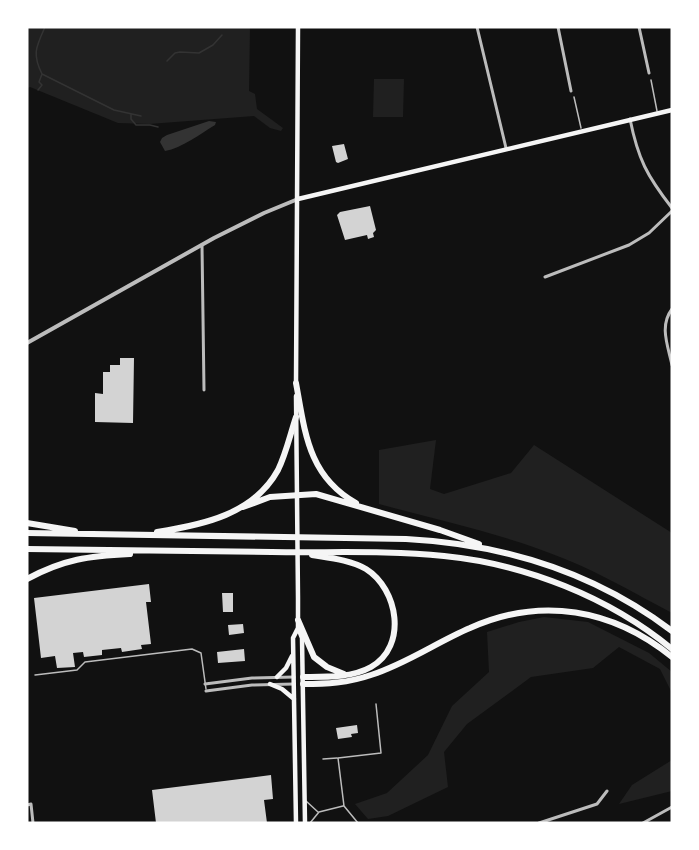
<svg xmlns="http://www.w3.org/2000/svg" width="699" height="850" viewBox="0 0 699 850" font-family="Mulish,sans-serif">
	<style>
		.green { fill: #202020 }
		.water { fill: #333 }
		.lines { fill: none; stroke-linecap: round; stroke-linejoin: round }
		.stream { stroke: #333; stroke-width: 1.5 }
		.building { fill: #d3d3d3 }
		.service { stroke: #bcbcbc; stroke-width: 1.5 }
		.minor { stroke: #bcbcbc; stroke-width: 3 }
		.tertiary { stroke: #bcbcbc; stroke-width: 4 }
		.secondary { stroke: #f5f5f5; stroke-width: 4.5 }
		.motorway { stroke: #f5f5f5; stroke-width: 6 }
	</style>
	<rect width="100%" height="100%" fill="#111"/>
	<path class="green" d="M27,27H250L249,91L255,94L257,109L283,128L281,131L270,128L254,116L149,124L118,123L30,87L27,88Z
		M374,79H404L403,117H373Z
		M436,440L430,489L444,494L511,473L534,445L672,533V613C636,594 602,574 565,559C505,534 441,521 379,504V450Z
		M544,617L588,622L649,653L672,672V693L660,669L619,647L593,668L531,677L467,724L444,752L448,787L388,816L368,819L355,804L387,793L428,755L452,706L489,672L487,632L519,622Z
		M672,760V791L619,804L632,785Z"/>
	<path class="water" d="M209,121L216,122L215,125C200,134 182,148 165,151L160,142L162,138L167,135Z"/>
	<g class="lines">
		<path class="stream" d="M45,27C36,47 32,54 42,74L114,110L141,116
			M167,61L175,53L180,52L199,53L213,45L222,35
			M38,90L42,85L39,82L42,74
			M131,115V119L136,125H150L158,127"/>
	</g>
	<path class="building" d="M344,144L348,159L338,163L336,162L332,146Z
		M370,206L376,230L373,233L374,237L368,239L367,235L345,240L337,215L340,212Z
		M120,358H134L133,423L95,422V393L103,394V372H110V365H120Z
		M149,584L151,602H146L151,644L141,645L142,649L122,652L121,648L102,650V655L84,657L83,652L73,653L75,667L57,668L55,656L41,658L34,598Z
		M222,593H233V612H223Z
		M243,624L244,633L229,635L228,625Z
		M244,649L245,661L218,663L217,652Z
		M357,725L358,733L351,734L352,737L338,739L336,728Z
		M271,775L273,799L264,800L267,823H156L152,790Z"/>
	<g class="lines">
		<path class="service" d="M651,80L657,111
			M574,97L581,128
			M35,675L77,670L85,662L192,649L201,653L206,689
			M323,759L337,758
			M306,801L318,812
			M310,823L319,812L343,806
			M358,823L344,806L338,758L381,753L376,704"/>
		<path class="minor" d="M477,27L506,148
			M558,27L571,91
			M639,27L649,73
			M630,119C638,159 647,176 672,208
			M202,245L204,390
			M545,277L629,245L649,233L672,211
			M672,309C659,326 668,346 672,365
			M205,684L252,678L294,677
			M206,691L252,685L294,684
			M27,805L31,804L33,823
			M539,823L597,804L607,791
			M643,823L672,807"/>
		<path class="tertiary" d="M27,343L214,238L264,213L298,199"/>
		<path class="secondary" d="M298,199L672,110
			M296,384L298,27
			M296,396L298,598V628L302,638L305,823
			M277,677L286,668L292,656
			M270,684L282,689L294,699
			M296,823L293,638L298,628"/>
		<path class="motorway" d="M296,383C305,432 308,476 356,503
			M243,507L270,497L316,494L440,530L479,544
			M27,523L75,531
			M157,532C203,525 254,514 278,470C286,454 290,435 296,417
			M27,533L406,539C502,544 594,572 672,631
			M27,549C109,550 190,551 272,552C329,553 387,550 444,556C525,564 609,597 672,649
			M27,579C64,559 89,556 130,554
			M298,620L314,657L327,667L344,674
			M303,677C324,677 352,678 371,667C408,646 398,589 366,569C350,560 330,558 312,555
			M303,684C326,684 348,683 371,675C406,664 437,642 470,628C541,596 613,609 672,657"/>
	</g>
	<rect width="699" height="850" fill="none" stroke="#ffffff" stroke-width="57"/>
</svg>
